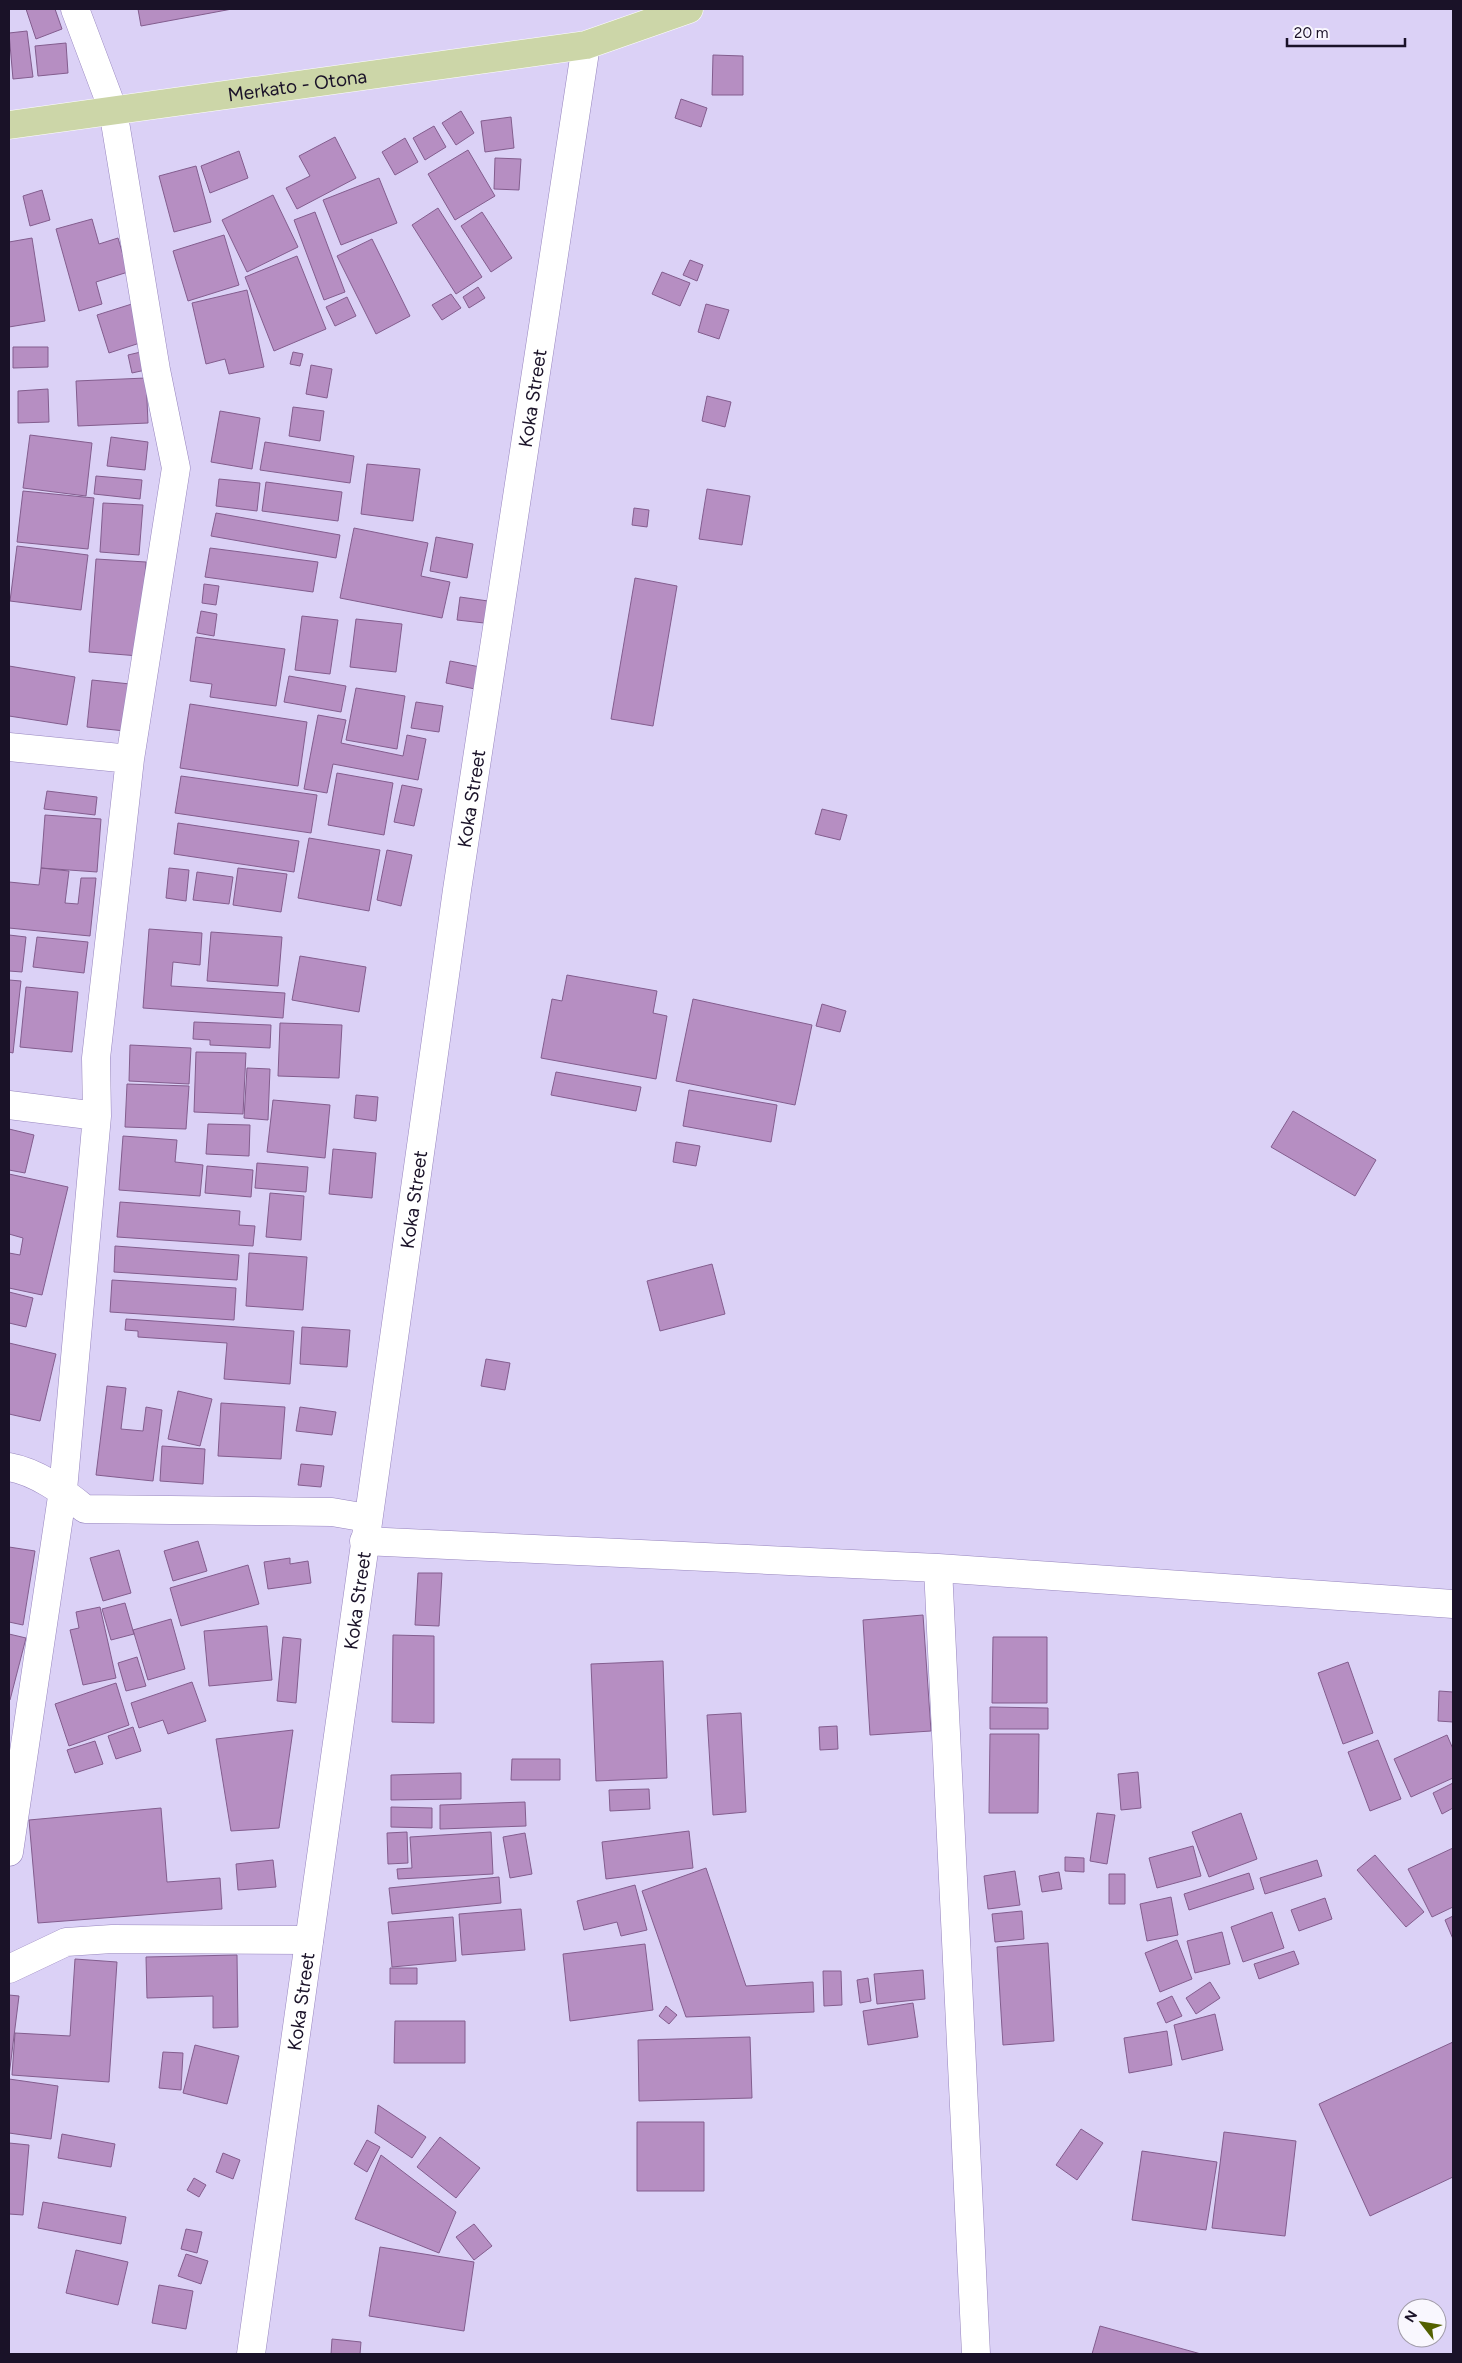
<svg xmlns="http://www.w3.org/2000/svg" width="1462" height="2363" viewBox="0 0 1462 2363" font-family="Figtree,sans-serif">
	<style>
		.building { fill: #b68ec2; stroke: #835d8e }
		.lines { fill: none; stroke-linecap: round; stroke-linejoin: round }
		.street-casing { stroke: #9785be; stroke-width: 29 }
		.secondary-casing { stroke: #9785be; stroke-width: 29 }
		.primary-casing { stroke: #fff; stroke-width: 29 }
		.street { stroke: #fff; stroke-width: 28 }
		.secondary { stroke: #fff; stroke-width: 28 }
		.primary { stroke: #ccd6a8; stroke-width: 28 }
		.labels { text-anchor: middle; stroke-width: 4; stroke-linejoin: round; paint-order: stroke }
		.street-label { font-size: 19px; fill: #1a1228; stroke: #f9f7fe }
	</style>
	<rect width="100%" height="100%" fill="#dbd1f6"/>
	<path class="building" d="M26,9H55L62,29L36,39Z
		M138,9H232L141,26Z
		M27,31L33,77L13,79L9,33Z
		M66,43L68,73L38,76L35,46Z
		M713,55L743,56V95H712Z
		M681,99L707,108L701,127L675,118Z
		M461,111L474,133L456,145L442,123Z
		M511,117L514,148L485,152L481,121Z
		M434,126L446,147L425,160L413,138Z
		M335,137L356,178L297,209L286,188L310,176L299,156Z
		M405,138L418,162L395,175L382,152Z
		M468,150L495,196L455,220L428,174Z
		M239,151L248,178L210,193L201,166Z
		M495,158L521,159L519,190L494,189Z
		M196,166L211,222L174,232L159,176Z
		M379,178L397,223L341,245L323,200Z
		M42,190L50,220L30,226L23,196Z
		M273,195L298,247L247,272L222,220Z
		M438,208L482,277L456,294L412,225Z
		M315,212L345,292L324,300L294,220Z
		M482,212L512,258L491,272L461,226Z
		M92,219L99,244L118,238L128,272L96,282L102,304L79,311L56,229Z
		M224,235L239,285L188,301L173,251Z
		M32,238L45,321L9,327V242Z
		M372,239L410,316L376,334L337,256Z
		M297,256L326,329L274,351L245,277Z
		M690,260L703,265L697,281L683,275Z
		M662,272L690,283L680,306L652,294Z
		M478,287L485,298L469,308L463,297Z
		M247,290L264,367L229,374L225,359L206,364L192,303Z
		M451,294L461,308L442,320L432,305Z
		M347,297L356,316L335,326L326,307Z
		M135,303L146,341L109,353L97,315Z
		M706,304L729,310L719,339L698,332Z
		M13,347H48V367L13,368Z
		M145,351L150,369L132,373L128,355Z
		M293,352L303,354L300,366L290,364Z
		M311,365L332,369L327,398L306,394Z
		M146,378L148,423L78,426L76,381Z
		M48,389L49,422L18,423V391Z
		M707,396L731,402L725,427L702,421Z
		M293,407L324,411L320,441L289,436Z
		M220,411L260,418L252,469L211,462Z
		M30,435L92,443L86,496L23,488Z
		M111,437L148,442L145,470L107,466Z
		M265,442L354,456L350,483L260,470Z
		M367,464L420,469L413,521L361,514Z
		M96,476L142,480L140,499L94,494Z
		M219,479L260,483L257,511L216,506Z
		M266,482L342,492L338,521L262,511Z
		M707,489L750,496L742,545L699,539Z
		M23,491L94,498L88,549L17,542Z
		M103,503L143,505L139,555L100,552Z
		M634,508L649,510L647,527L632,525Z
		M216,513L340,535L336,558L211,536Z
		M354,528L428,543L421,576L450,582L442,618L340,598Z
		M436,537L473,544L467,578L430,571Z
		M17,546L88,555L81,610L10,601Z
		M210,548L318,562L313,592L205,577Z
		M96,559L146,562L139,656L89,652Z
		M635,578L677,586L653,726L611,719Z
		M204,584L219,586L216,605L202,603Z
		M460,597L488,601L484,623L457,620Z
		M201,611L217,614L214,636L197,633Z
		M302,616L338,620L330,674L295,670Z
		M356,619L402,624L396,672L350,667Z
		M196,637L285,649L276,706L210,697L212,684L190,681Z
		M450,661L480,667L475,689L446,683Z
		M9,666L75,677L67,725L9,716Z
		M289,676L346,686L341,712L284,702Z
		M92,680L130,684L125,731L87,727Z
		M356,688L405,696L397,749L346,740Z
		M416,702L443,706L439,732L411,728Z
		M190,704L307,722L298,786L180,768Z
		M318,715L346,720L341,743L403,756L407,735L426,739L418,780L333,764L327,793L304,789Z
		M337,773L393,783L384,835L328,825Z
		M181,776L317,795L311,833L175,813Z
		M402,785L422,789L414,826L394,822Z
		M47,791L97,797L95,815L44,809Z
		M822,809L847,815L840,840L815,834Z
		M45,815L101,819L97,872L41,868Z
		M178,823L299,841L294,872L174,854Z
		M309,838L380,850L369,911L298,898Z
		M387,850L412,855L401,906L377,900Z
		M41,868L69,871L65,903L78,904L81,878H96L90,936L9,928V882L39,885Z
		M169,868L189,870L186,901L166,898Z
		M238,868L287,874L281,912L233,905Z
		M197,872L233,877L229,904L193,900Z
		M149,929L202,933L200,965L173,962L171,986L285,993L283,1018L143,1008Z
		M211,932L282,937L278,986L207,981Z
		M9,935L26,937L22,972L9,971Z
		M37,937L88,942L84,973L33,967Z
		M300,956L366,967L359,1012L292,1000Z
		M567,975L657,991L653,1013L667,1016L656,1079L541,1058L552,999L562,1001Z
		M9,980L21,981L13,1053L9,1052Z
		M26,987L78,992L72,1052L20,1047Z
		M693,999L812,1025L795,1105L676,1081Z
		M822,1004L846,1011L840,1032L816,1026Z
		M194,1022L271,1025L270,1048L210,1045V1040L193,1039Z
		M280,1023L342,1025L339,1078L278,1076Z
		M130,1045L191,1048L189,1084L129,1081Z
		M196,1052L246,1053L243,1114L194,1112Z
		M247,1068L270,1069L268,1120L244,1118Z
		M556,1072L641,1087L636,1111L551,1095Z
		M127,1084L189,1086L186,1129L125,1127Z
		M689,1090L777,1105L771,1142L683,1126Z
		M356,1095L378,1097L376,1121L354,1118Z
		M273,1100L330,1105L325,1158L267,1152Z
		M1293,1111L1376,1160L1355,1196L1271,1147Z
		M208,1124L250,1125L249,1156L206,1154Z
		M9,1129L34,1135L25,1173L9,1170Z
		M123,1136L177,1140L175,1162L203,1165L200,1196L119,1190Z
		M676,1142L700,1146L696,1166L673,1162Z
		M333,1149L376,1153L372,1198L329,1194Z
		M257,1163L308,1167L306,1192L255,1188Z
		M207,1166L253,1170L251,1197L205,1193Z
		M9,1174L68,1187L42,1295L9,1288V1253L20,1255L23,1238L9,1234Z
		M270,1193L304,1196L301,1240L266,1237Z
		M120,1202L240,1211L239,1225L255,1226L253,1246L117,1237Z
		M115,1246L239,1255L237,1280L114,1272Z
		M249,1253L307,1257L303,1310L246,1306Z
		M712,1264L725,1314L660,1331L647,1281Z
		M112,1280L236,1288L234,1320L110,1312Z
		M9,1292L33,1298L26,1327L9,1323Z
		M126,1319L294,1331L290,1384L224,1379L227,1343L138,1337V1331L125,1330Z
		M302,1327L350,1330L347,1367L300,1364Z
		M9,1343L56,1354L40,1421L9,1414Z
		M486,1359L510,1363L505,1390L481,1386Z
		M107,1386L126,1388L121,1429L143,1431L146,1407L162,1410L153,1481L96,1475Z
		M178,1391L212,1399L200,1446L168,1439Z
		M221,1403L285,1407L281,1459L218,1456Z
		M300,1407L336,1412L332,1435L296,1431Z
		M162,1446L205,1449L203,1484L160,1481Z
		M301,1464L324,1466L321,1487L298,1485Z
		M198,1541L207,1571L173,1581L164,1551Z
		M9,1547L35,1551L23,1625L9,1622Z
		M119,1550L131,1593L103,1601L90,1558Z
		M290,1558V1564L308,1561L311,1583L268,1589L264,1562Z
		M248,1565L259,1604L181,1626L170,1588Z
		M418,1573H442L439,1626L415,1625Z
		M125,1603L134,1634L111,1640L102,1609Z
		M100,1607L116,1678L83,1685L70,1630L79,1628L76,1612Z
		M923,1615L931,1731L870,1735L863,1620Z
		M171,1619L185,1669L148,1680L133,1630Z
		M267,1626L272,1680L209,1686L204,1631Z
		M9,1634L26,1638L10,1700H9Z
		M393,1635L434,1636V1723L392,1722Z
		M283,1637L301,1639L296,1703L277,1701Z
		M993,1637H1047V1703H992Z
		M137,1657L146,1686L126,1691L118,1663Z
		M663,1661L667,1778L596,1781L591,1664Z
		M1348,1662L1373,1733L1343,1744L1318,1673Z
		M192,1682L206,1721L168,1734L163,1720L139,1728L131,1703Z
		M116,1683L129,1725L69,1746L55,1704Z
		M1439,1691L1453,1692V1722L1438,1721Z
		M990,1707L1048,1708V1729H990Z
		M741,1713L746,1812L713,1815L707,1715Z
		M837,1726L838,1749L820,1750L819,1727Z
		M133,1727L141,1751L116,1759L108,1736Z
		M293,1730L279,1828L231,1831L216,1739Z
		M990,1734H1039L1038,1813H989Z
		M1447,1735L1453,1749V1778L1411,1797L1394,1759Z
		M1378,1740L1401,1799L1370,1811L1348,1752Z
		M95,1741L103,1764L75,1773L67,1750Z
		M512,1759H560V1780H511Z
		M1138,1772L1141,1808L1121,1810L1118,1774Z
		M461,1773V1799L391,1800V1775Z
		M1453,1783V1808L1442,1814L1433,1793Z
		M649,1789L650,1809L610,1811L609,1790Z
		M525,1802L526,1826L440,1829V1805Z
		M391,1807L432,1808V1828L391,1827Z
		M161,1808L167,1882L220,1878L222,1909L38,1923L29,1820Z
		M1097,1813L1115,1815L1107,1864L1090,1861Z
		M1241,1813L1257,1859L1209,1877L1192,1832Z
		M689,1831L693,1868L606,1879L602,1842Z
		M407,1832L408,1863L388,1864L387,1833Z
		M491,1832L493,1874L398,1879L397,1869L412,1868L410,1837Z
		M525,1833L532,1874L510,1878L503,1837Z
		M1193,1846L1201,1876L1157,1888L1149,1858Z
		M1453,1848V1907L1432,1917L1408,1869Z
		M1375,1855L1424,1912L1406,1927L1357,1870Z
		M1065,1857L1084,1858V1872L1065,1871Z
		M273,1860L276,1887L238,1890L236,1864Z
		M1317,1860L1322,1876L1265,1894L1260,1878Z
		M706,1868L746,1986L813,1982L814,2012L686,2017L642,1891Z
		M1015,1871L1020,1905L988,1909L984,1876Z
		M1059,1872L1062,1889L1042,1892L1039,1876Z
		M1249,1873L1254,1889L1189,1910L1184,1894Z
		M1109,1874H1125V1904H1109Z
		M499,1877L501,1903L392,1914L389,1888Z
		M635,1885L647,1930L621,1936L617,1922L584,1930L577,1901Z
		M1171,1897L1178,1935L1147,1941L1140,1904Z
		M1325,1898L1332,1919L1299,1931L1291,1910Z
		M521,1909L525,1950L462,1955L459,1914Z
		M1022,1911L1024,1939L995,1942L992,1914Z
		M1272,1912L1284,1948L1243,1962L1231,1927Z
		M1453,1916V1939L1445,1920Z
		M453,1917L456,1961L392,1967L388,1922Z
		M1222,1932L1230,1964L1195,1973L1187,1941Z
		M1177,1940L1192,1979L1160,1992L1145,1953Z
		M1048,1943L1054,2041L1003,2045L997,1947Z
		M645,1944L653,2010L570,2021L563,1954Z
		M1294,1951L1299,1964L1259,1979L1254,1964Z
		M237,1955L238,2027L213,2028V1996L147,1998L146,1957Z
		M75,1959L117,1962L109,2082L12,2075L15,2033L70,2036Z
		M390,1968H417V1984H390Z
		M923,1970L925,1999L877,2004L874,1974Z
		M823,1971H841L842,2005L824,2006Z
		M868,1978L871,2001L860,2003L857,1980Z
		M1210,1982L1220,1998L1196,2014L1186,1998Z
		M9,1995L19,1996L9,2076Z
		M1172,1996L1182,2016L1166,2023L1157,2003Z
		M913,2003L918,2037L868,2045L863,2011Z
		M666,2006L677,2015L669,2024L659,2016Z
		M1215,2014L1223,2050L1182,2060L1174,2025Z
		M395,2021H465V2063H394Z
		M1167,2031L1172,2065L1129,2073L1124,2038Z
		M750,2037L752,2098L639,2101L638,2040Z
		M1453,2042V2177L1370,2216L1319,2104Z
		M195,2045L239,2056L227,2104L183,2093Z
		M163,2052L183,2053L181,2090L159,2088Z
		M9,2079L58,2086L51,2139L9,2133Z
		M378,2105L426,2137L412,2158L375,2133Z
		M637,2122H704V2191H637Z
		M1081,2129L1103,2143L1077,2180L1056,2165Z
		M1224,2132L1296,2141L1285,2236L1212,2228Z
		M62,2134L115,2144L111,2167L58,2158Z
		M440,2137L480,2168L456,2198L417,2167Z
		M367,2140L380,2147L367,2172L354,2164Z
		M9,2143L29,2145L23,2215L9,2214Z
		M1142,2151L1217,2162L1206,2230L1132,2220Z
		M223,2153L240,2160L233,2179L216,2172Z
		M381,2155L456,2212L439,2253L355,2219Z
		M194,2178L206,2185L199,2197L187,2190Z
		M43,2202L126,2217L121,2244L38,2228Z
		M474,2224L492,2246L474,2260L456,2237Z
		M186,2229L202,2232L197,2253L181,2249Z
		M380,2247L474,2262L464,2331L369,2316Z
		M76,2250L128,2262L118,2305L66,2293Z
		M186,2254L208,2261L201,2284L178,2276Z
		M159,2285L193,2291L186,2329L152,2323Z
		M1100,2326L1201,2354H1092Z
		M332,2339L361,2342L360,2354H331Z"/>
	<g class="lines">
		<defs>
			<path id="street" d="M9,747L130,759
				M9,1105L97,1116
				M9,1467C37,1472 63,1491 85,1509L332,1512L367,1518
				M364,1541L938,1568L1453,1604
				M938,1568L976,2354
				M9,1852L63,1490L97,1116L96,1058L130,759L176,468L156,370L113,110L75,9
				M9,1969L66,1942L112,1939L309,1940"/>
			<g id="secondary">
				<path id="s1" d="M251,2354L457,890L586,45"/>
			</g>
			<g id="primary">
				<path id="s2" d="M9,125L586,45L689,9"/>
			</g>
		</defs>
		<use href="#street" class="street-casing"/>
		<use href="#secondary" class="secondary-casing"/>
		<use href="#primary" class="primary-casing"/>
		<use href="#street" class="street"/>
		<use href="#secondary" class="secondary"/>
		<use href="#primary" class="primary"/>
	</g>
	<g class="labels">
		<g class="street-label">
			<text dy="7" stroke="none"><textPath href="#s2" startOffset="291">Merkato - Otona</textPath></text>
			<text dy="7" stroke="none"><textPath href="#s1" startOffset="1976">Koka Street</textPath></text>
			<text dy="7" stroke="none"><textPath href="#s1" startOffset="1571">Koka Street</textPath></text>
			<text dy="7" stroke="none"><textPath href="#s1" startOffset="1166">Koka Street</textPath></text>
			<text dy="7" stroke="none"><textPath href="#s1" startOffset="761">Koka Street</textPath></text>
			<text dy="7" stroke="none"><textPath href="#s1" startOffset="356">Koka Street</textPath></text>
		</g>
	</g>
	<rect width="1462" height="2363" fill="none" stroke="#1a1228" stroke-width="20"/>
	<g transform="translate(1422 2323) rotate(301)"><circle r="24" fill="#f9f7fe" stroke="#a09ba8"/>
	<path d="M0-4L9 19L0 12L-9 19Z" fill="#536000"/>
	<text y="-8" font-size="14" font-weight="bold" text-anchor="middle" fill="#1a1228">N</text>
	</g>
	<path d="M1287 38v8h118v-8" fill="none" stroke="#1a1228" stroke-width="2.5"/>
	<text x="1294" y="38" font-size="15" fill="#1a1228" stroke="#f9f7fe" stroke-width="4" paint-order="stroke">20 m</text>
</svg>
